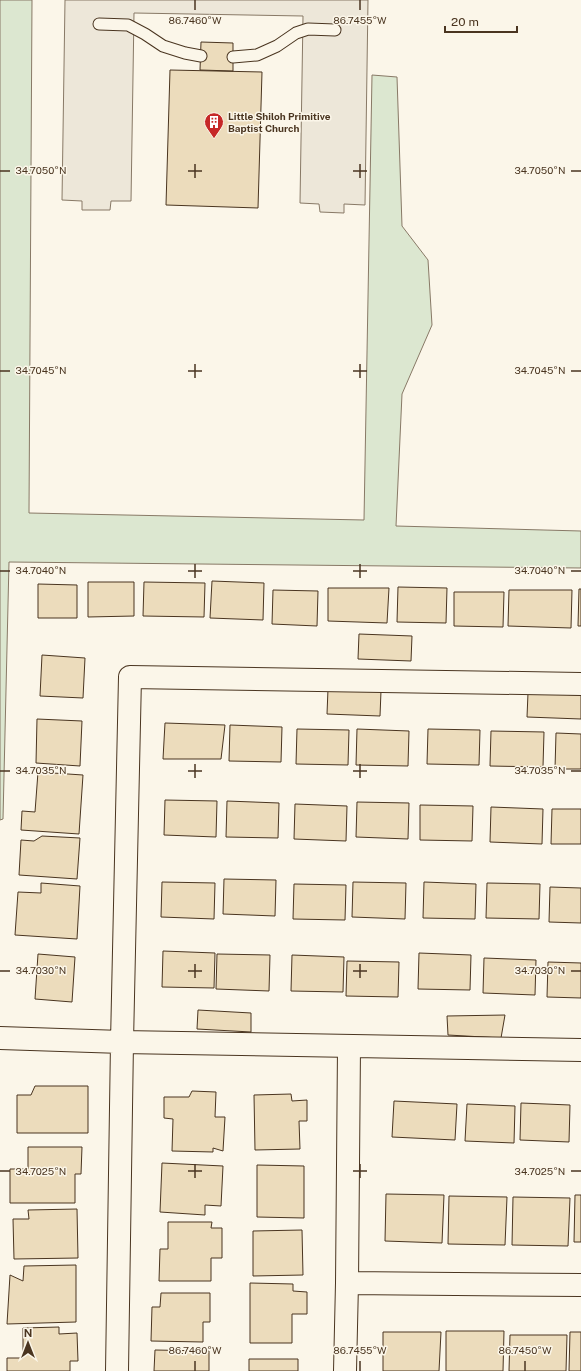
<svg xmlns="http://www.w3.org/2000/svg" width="581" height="1371" viewBox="0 0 581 1371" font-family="'Public Sans',sans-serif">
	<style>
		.green { fill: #dce7d0; stroke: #887966 }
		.parking { fill: #ede7d9; stroke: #887966 }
		.building { fill: #ecdcbc; stroke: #4a3520 }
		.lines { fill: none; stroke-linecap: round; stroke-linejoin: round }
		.service-casing { stroke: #4a3520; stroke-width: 13 }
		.minor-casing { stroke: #4a3520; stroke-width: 24 }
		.service { stroke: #fbf6e9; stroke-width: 11 }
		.minor { stroke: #fbf6e9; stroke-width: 22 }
		.ticks { fill: none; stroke: #4a3520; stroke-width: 1.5 }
		.labels { text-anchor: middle; stroke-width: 3; stroke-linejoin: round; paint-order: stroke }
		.poi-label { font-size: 10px; font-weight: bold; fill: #4a3520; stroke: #fbf6e9; text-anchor: start }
		.ticks-label { font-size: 10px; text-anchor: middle; fill: #4a3520; stroke: #fbf6e9; stroke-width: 3; stroke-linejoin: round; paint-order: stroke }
	</style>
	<rect width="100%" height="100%" fill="#fbf6e9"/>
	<path class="green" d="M0,0H32L29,513L364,520L372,75L397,77L402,226L428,260L432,325L402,394L396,526L581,531V568L9,562L3,819L0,820Z"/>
	<path class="parking" d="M65,0H368L365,205L344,204V213L320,212L319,204L300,203L303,16L134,13L131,201H111L110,210H82V201L62,200Z"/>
	<path class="building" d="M201,42L233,43V71L200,70Z
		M170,70L262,72L258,208L166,205Z
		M212,581L264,583L263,620L210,618Z
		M88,582H134V616L88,617Z
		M144,582L205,583L204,617L143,616Z
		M38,584L77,585V618H38Z
		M398,587L447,588L446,623L397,622Z
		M328,588H389L387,623L328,621Z
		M579,589H581V626H578Z
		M273,590L318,591L317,626L272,624Z
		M509,590H572L571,628L508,626Z
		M454,592H504L503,627L454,626Z
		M359,634L412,636L411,661L358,659Z
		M42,655L85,658L83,698L40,696Z
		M328,689L381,691L380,716L327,714Z
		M528,693L581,695V719L527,717Z
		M37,719L82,721L80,766L36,763Z
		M165,723L225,725L221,759H163Z
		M230,725L282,727L281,762L229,761Z
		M297,729L349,730L348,765L296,764Z
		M357,729L409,731L408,766L356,765Z
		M428,729L480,730L479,765L427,764Z
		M491,731L544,732L543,767L490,766Z
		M556,733L581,734V769H555Z
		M38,772L83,775L79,834L21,830L22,811L35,812Z
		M165,800L217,801L216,837L164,835Z
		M227,801L279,803L278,838L226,837Z
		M357,802L409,803L408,839L356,837Z
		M295,804L347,806L346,841L294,839Z
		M420,805L473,806L472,841L420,840Z
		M491,807L543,809L542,844L490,842Z
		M552,809H581V844H551Z
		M42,836L80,838L77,879L19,875L21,840L34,841Z
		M224,879L276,880L275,916L223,914Z
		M162,882L215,883L214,919L161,917Z
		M353,882L406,883L405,919L352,917Z
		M424,882L476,884L475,919L423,918Z
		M41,883L80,886L77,939L15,935L18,892L41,893Z
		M487,883L540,884L539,919L486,918Z
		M294,884L346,885L345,920L293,919Z
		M550,887L581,888V923L549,922Z
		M163,951L215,953L214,988L162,987Z
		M419,953L471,955L470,990L418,989Z
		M38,954L75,957L72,1002L35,999Z
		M217,954L270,955L269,991L216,989Z
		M292,955L344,957L343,992L291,991Z
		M484,958L536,960L535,995L483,993Z
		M347,961L399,962L398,997L346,996Z
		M548,962L581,963V998L547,997Z
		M198,1010L251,1013V1032L197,1029Z
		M505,1015L501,1038L448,1035L447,1016Z
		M35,1086H88V1133H17V1095H31Z
		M192,1091L216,1092L215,1117H225L223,1151L213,1148V1152L172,1151L173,1119L164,1118V1097H189Z
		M291,1094L292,1101L307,1100V1121H299L300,1149L255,1150L254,1095Z
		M394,1101L457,1104L455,1140L392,1137Z
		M521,1103L570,1105L569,1142L520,1140Z
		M467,1104L515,1106L514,1143L465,1141Z
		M28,1147H82L81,1174H75V1203H10V1169H28Z
		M162,1163L223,1166L221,1206L205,1205V1215L160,1212Z
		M257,1165L304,1166V1218L257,1217Z
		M386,1194L444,1195L442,1243L385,1241Z
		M575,1195H581V1242H574Z
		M449,1196L507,1197L505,1245L448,1244Z
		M513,1197L570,1198L568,1246L512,1245Z
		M77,1209L78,1258L14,1259L13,1219H29L28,1210Z
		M168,1222H212L211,1228H222V1258H211V1281H159L160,1249H168Z
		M302,1230L303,1275L253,1276V1231Z
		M76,1265V1322L7,1324L10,1275L23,1281L24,1266Z
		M250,1283L293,1284V1291L307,1292V1314H292V1343H250Z
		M161,1293H210V1322H203V1342L151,1341L152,1307H160Z
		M59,1327V1334L77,1333L78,1361H70V1371H7V1358H23V1328Z
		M446,1331H504L503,1371H446Z
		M383,1332H441L439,1371H383Z
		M570,1332H581V1371H569Z
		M510,1335H567L566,1371H509Z
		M155,1350L209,1351V1371H154Z
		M249,1359H298V1371H249Z"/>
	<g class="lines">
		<defs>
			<path id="service" d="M99,24L128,25L145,34L163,46L185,53L201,56
				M233,57L257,55L277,46L296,33L308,29L335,30"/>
			<path id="minor" d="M0,1038L122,1042L581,1050
				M347,1283L581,1285
				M117,1371L122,1042L130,677L581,684
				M345,1371L347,1283L349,1047"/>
		</defs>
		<use href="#service" class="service-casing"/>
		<use href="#minor" class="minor-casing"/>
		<use href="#service" class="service"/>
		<use href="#minor" class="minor"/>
	</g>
	<path class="ticks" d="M195,0V10M360,0V10M195,164V178M360,164V178M0,171H10M188,171H202M353,171H367M571,171H581M195,364V378M360,364V378M0,371H10M188,371H202M353,371H367M571,371H581M195,564V578M360,564V578M0,571H10M188,571H202M353,571H367M571,571H581M195,764V778M360,764V778M0,771H10M188,771H202M353,771H367M571,771H581M195,964V978M360,964V978M0,971H10M188,971H202M353,971H367M571,971H581M195,1164V1178M360,1164V1178M0,1171H10M188,1171H202M353,1171H367M571,1171H581M195,1361V1371M360,1361V1371M525,1361V1371"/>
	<defs>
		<symbol id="building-pin" viewBox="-11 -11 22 30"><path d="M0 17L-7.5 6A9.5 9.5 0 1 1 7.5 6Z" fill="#c62828" stroke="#fbf6e9"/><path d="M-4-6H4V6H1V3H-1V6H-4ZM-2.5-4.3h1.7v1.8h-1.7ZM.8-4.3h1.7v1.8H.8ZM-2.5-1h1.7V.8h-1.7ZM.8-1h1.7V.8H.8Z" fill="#fff"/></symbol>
	</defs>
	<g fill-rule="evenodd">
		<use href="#building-pin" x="203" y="111" width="22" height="30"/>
	</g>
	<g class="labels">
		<g class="poi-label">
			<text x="228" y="120">Little Shiloh Primitive<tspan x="228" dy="12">Baptist Church</tspan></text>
		</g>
	</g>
	<g class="ticks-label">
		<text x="195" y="24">86.7460°W</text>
		<text x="360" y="24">86.7455°W</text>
		<text x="41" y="174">34.7050°N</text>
		<text x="540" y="174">34.7050°N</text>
		<text x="41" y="374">34.7045°N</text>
		<text x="540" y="374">34.7045°N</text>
		<text x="41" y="574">34.7040°N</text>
		<text x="540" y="574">34.7040°N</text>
		<text x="41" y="774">34.7035°N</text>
		<text x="540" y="774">34.7035°N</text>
		<text x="41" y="974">34.7030°N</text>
		<text x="540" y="974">34.7030°N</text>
		<text x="41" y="1175">34.7025°N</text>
		<text x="540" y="1175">34.7025°N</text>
		<text x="195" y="1354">86.7460°W</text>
		<text x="360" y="1354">86.7455°W</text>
		<text x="525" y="1354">86.7450°W</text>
	</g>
	<g transform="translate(28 1343)" stroke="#fbf6e9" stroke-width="3" paint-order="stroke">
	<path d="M0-3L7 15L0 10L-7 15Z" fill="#4a3520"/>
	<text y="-6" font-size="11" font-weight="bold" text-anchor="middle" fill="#4a3520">N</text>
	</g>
	<path d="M445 26v6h72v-6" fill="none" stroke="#4a3520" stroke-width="2"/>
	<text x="451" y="26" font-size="12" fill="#4a3520" stroke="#fbf6e9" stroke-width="3" paint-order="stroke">20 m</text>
</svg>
